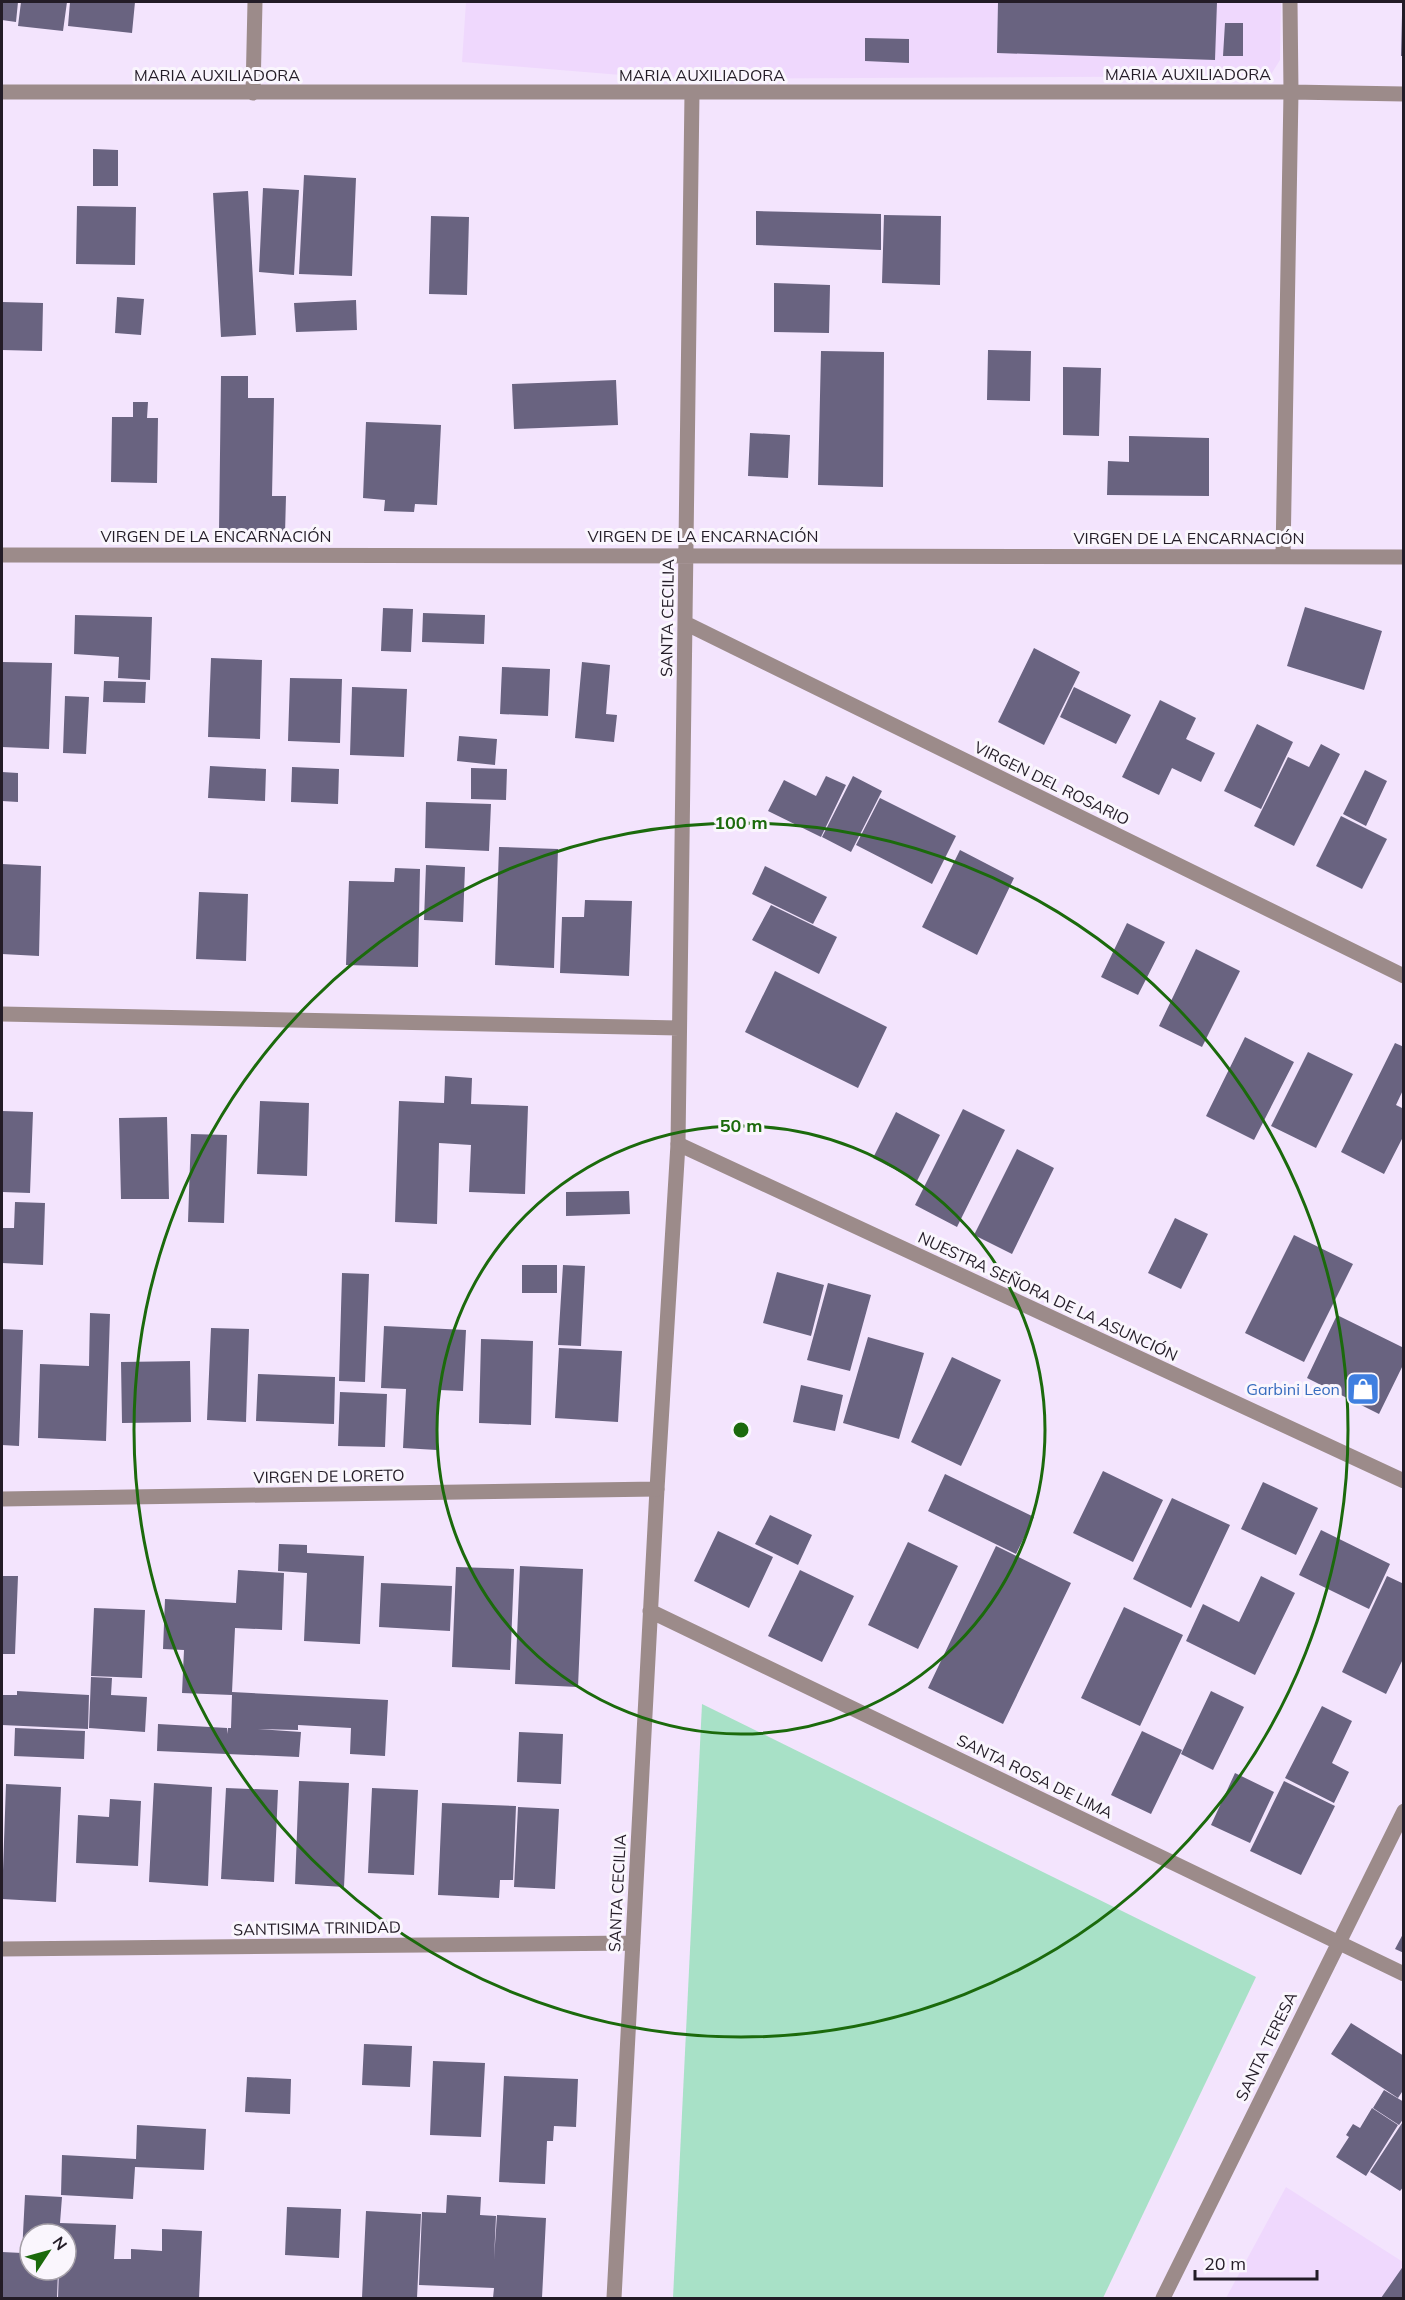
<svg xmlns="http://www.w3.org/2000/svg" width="1405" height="2300" viewBox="0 0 1405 2300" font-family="Mulish,sans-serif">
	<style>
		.built { fill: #efd8fd }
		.green { fill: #a8e1c7 }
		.building { fill: #696380 }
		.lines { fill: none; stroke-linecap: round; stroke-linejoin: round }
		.minor { stroke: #9c8b8a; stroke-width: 15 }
		.tertiary { stroke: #9c8b8a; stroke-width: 15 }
		.ring { fill: none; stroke: #1b6a0c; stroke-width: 3 }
		.labels { text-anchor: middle; stroke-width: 6; stroke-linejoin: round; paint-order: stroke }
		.street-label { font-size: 16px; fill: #231c27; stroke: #faf6fd }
		.shop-label { font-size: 16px; fill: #366cbe; stroke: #faf6fd; text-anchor: end }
		.centre { fill: #1b6a0c; stroke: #faf6fd; stroke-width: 3 }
		.ring-label { font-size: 18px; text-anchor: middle; font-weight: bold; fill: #1b6a0c; stroke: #faf6fd; stroke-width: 6; stroke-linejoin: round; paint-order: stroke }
	</style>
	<rect width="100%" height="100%" fill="#f3e4fd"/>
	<path class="built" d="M466,2H1281L1280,60L1270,76L670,79L462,62Z
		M1286,2187L1403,2262V2298H1226Z"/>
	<path class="green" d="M702,1704L1256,1977L1103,2298H673Z"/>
	<path class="building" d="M2,2H18L16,22L2,20Z
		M21,2H67L63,31L18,26Z
		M70,2H135L132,33L68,26Z
		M998,2H1217L1215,60L997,53Z
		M1402,15H1404V56H1401Z
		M1225,23H1243V56H1223Z
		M865,38L909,39V63L865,61Z
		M93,149L118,150V186H93Z
		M304,175L356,178L352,276L299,274Z
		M263,188L299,190L294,275L259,272Z
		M248,191L256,335L221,337L213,193Z
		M77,206L136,207L135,265L76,264Z
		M756,211L881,214V250L756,245Z
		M884,215L941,216L940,285L882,283Z
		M431,216L469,217L467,295L429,294Z
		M774,283L830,285L829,333L774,332Z
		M117,297L144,299L141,335L115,333Z
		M356,300L357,330L296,332L294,303Z
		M2,302L43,303L42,351L2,350Z
		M988,350L1031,351L1030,401L987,400Z
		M821,351L884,352L883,487L818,485Z
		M1063,367L1101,368L1099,436L1063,435Z
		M221,376H248V398H274L272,496H286L285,534L219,532Z
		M616,380L618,425L514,429L512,384Z
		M133,402H148L147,418H158L157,483L111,482L112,417H133Z
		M366,422L441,425L437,505L415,504L414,512L384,511L385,500L363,498Z
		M750,433L790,435L788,478L748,476Z
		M1129,436L1209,438V496L1107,495L1108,461L1129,462Z
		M1305,607L1382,631L1364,690L1287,666Z
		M383,608L413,609L411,652L381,651Z
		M423,613L485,615L484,644L422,642Z
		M75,615L152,617L150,680L118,678L119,657L74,654Z
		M1034,648L1080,672L1044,745L998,722Z
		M211,658L262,660L260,739L208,737Z
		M2,662L52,663L49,749L2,747Z
		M582,662L610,665L606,714L617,715L614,742L575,738Z
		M502,667L550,669L548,716L500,714Z
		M290,678L342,679L340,743L288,741Z
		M104,681L146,682L145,703L103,702Z
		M352,687L407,689L404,757L350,755Z
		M1074,687L1131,715L1116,744L1060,717Z
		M65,696L89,697L86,754L63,753Z
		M1160,700L1196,718L1186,739L1215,753L1201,782L1172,768L1159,795L1122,777Z
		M1257,724L1293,742L1261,809L1224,791Z
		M459,736L497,739L495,765L457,761Z
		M1321,744L1340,754L1294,846L1254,826L1288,757L1309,767Z
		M210,766L266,769L265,801L208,798Z
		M292,767L339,769L338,804L291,802Z
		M471,768L507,769L506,800L471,799Z
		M1365,770L1387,781L1366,826L1343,814Z
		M2,772L18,773V802L2,801Z
		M826,776L846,785L821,837L768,811L784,780L816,796Z
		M853,776L882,791L851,852L822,837Z
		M880,798L956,836L932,884L856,845Z
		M426,802L491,804L489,851L425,848Z
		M1341,816L1387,839L1362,889L1316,866Z
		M499,847L558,849L554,968L495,965Z
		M960,850L1014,878L977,955L922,927Z
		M2,864L41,866L39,956L2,954Z
		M426,865L465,867L463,922L424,920Z
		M765,866L827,897L813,924L752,894Z
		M395,868L420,869L418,967L346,965L349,881L394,882Z
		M199,892L248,894L246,961L196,959Z
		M585,900L632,901L629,976L560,973L562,917H584Z
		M771,905L837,937L819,974L752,940Z
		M1127,923L1165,942L1138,995L1101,977Z
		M1196,949L1240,971L1202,1047L1159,1026Z
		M775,971L887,1027L858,1088L745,1032Z
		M1245,1037L1294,1062L1254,1140L1206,1116Z
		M1395,1043L1404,1047V1088L1396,1105L1404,1109V1135L1384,1174L1341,1152Z
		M1308,1052L1353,1074L1316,1148L1271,1126Z
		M445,1076L472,1078L471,1104L528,1106L525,1194L469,1192L471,1145L439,1143L437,1224L395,1222L399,1101L444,1103Z
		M260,1101L309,1103L307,1176L257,1174Z
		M963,1109L1005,1130L957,1227L915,1205Z
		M2,1111L33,1112L30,1193L2,1192Z
		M896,1112L940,1135L917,1181L873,1158Z
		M167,1117L169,1199H121L119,1118Z
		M191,1134L227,1135L224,1223L188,1222Z
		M1017,1149L1054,1168L1012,1254L974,1235Z
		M629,1191L630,1214L566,1216V1192Z
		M15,1202L45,1203L43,1265L2,1263V1228H14Z
		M1175,1218L1208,1234L1181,1289L1148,1273Z
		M1294,1235L1353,1264L1304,1362L1245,1333Z
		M522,1265H557V1293H522Z
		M563,1265L585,1266L581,1346L558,1345Z
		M777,1272L824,1285L811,1336L763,1323Z
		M342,1273L369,1274L365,1382L339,1381Z
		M828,1283L871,1295L850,1371L807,1360Z
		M90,1313L110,1314L106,1441L38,1438L40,1364L89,1366Z
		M1337,1315L1404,1348V1363L1379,1414L1307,1378Z
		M384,1326L466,1330L463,1391L439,1390L437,1450L403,1448L406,1389L381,1388Z
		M211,1328L249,1329L246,1422L207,1420Z
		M2,1329L23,1330L19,1446L2,1445Z
		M868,1337L924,1353L899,1439L843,1423Z
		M481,1339L533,1341L531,1425L479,1423Z
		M559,1348L622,1351L618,1422L555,1418Z
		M952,1357L1001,1380L961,1466L911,1442Z
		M190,1361L191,1422L122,1423L121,1362Z
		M258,1374L335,1377L334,1424L256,1421Z
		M801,1385L843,1395L835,1431L793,1422Z
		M340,1392L387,1394L385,1447L338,1446Z
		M1103,1471L1163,1500L1133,1562L1073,1533Z
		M945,1474L1034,1517L1016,1554L928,1511Z
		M1263,1482L1318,1508L1296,1555L1241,1529Z
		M1172,1498L1230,1525L1191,1608L1133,1579Z
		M770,1515L812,1535L798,1565L755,1544Z
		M1321,1530L1390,1564L1369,1609L1299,1575Z
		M718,1531L773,1557L749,1608L694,1581Z
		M908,1542L958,1566L918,1649L868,1625Z
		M279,1544L307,1545V1553L364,1556L360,1644L304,1641L307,1573L278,1571Z
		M996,1546L1071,1583L1003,1724L928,1688Z
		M520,1566L583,1569L578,1687L515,1684Z
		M456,1567L514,1569L510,1670L452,1667Z
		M238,1570L284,1573L282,1630L235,1628L232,1692L388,1700L385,1756L350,1754L351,1728L298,1725V1730L258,1729L301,1732L299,1757L157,1751L158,1724L227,1728V1734L228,1728H231L232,1695L182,1693L184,1650L163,1649L165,1599L236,1603Z
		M800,1570L854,1596L822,1662L768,1636Z
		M2,1576H18L15,1654H2Z
		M1261,1576L1295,1593L1255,1675L1186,1641L1203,1604L1239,1622Z
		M1387,1576L1404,1584V1657L1386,1694L1342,1672Z
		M381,1583L452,1586L450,1631L379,1627Z
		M1124,1607L1183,1635L1140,1726L1081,1698Z
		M94,1608L145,1610L142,1678L91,1676Z
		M91,1677L112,1678L111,1695L147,1697L145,1732L89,1728Z
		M17,1691L89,1695L88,1729L2,1725V1695H17Z
		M1211,1691L1244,1707L1213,1770L1181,1754Z
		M1322,1706L1352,1721L1332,1763L1349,1772L1334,1803L1285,1778Z
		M15,1728L85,1731L84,1759L14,1756Z
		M1142,1731L1182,1750L1151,1814L1111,1795Z
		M519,1732L563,1734L561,1784L517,1782Z
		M1235,1773L1274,1792L1250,1843L1211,1825Z
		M299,1781L349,1783L344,1887L295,1884Z
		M1284,1781L1335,1806L1301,1875L1250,1851Z
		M154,1783L212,1787L208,1886L149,1882Z
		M6,1784L61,1787L56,1902L2,1899Z
		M226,1788L278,1790L274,1882L221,1879Z
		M372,1788L418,1790L414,1875L368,1873Z
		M110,1799L141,1801L138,1866L76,1863L78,1815L109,1817Z
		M442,1803L516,1806L513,1880H500L499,1898L438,1895Z
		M518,1807L559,1809L555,1889L514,1887Z
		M1404,1932V1953L1395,1949Z
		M1351,2023L1404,2056V2089L1398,2098L1331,2054Z
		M364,2044L412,2046L410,2087L362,2085Z
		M433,2061L485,2063L481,2137L430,2135Z
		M504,2076L578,2079L576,2127L554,2126L553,2141H547L545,2184L499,2182Z
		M247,2077L291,2079L290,2114L245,2112Z
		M1384,2090L1404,2102V2118L1399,2125L1373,2108Z
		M1372,2108L1398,2125L1366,2176L1336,2157L1349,2137L1346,2135L1353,2124L1360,2128Z
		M1404,2120V2186L1400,2191L1370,2172Z
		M137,2125L206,2129L204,2170L135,2167L133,2199L61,2195L62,2155L136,2159Z
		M25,2195L62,2197L60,2223L116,2225L114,2259H131V2249L162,2251V2229L202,2231L199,2298H58L59,2270H66V2234H30V2270H58L57,2298H2V2252L22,2253Z
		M447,2195L481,2197L480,2215L496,2216L494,2259L497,2215L546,2218L542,2298H493L494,2288L419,2285L422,2212L446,2213Z
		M287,2207L341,2209L339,2258L285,2255Z
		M366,2211L421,2214L417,2298H362Z
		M1404,2265V2298H1381Z"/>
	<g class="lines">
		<path class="minor" d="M2,92H1291L1404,94
			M253,93L255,2
			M2,555L1404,557
			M1283,556L1291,92L1290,2
			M685,623L1404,976
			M2,1014L679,1028
			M678,1144L692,93
			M650,1611L1404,1974
			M2,1949L633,1943
			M614,2298L657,1489
			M1163,2298L1404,1811"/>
		<path class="tertiary" d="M2,1499L657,1489L678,1144L1404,1481"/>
	</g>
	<g class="ring">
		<circle cx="741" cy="1430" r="304"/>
		<circle cx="741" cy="1430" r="607"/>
	</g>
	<defs>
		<symbol id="shop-square" viewBox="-11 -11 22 22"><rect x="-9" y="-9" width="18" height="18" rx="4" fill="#3f7fe0" stroke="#faf6fd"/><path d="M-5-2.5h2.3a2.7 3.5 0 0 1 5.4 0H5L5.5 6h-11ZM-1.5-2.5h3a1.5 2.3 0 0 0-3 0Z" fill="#fff"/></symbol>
	</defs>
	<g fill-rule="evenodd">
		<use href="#shop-square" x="1344" y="1370" width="38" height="38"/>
	</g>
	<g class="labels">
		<g class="street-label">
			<text x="1188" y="80">MARIA AUXILIADORA</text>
			<text x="217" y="81">MARIA AUXILIADORA</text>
			<text x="702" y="81">MARIA AUXILIADORA</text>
			<text x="216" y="542">VIRGEN DE LA ENCARNACIÓN</text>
			<text x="703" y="542">VIRGEN DE LA ENCARNACIÓN</text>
			<text x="1189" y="544">VIRGEN DE LA ENCARNACIÓN</text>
			<text transform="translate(667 618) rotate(-89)" y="6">SANTA CECILIA</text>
			<text transform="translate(1052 783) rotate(26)" y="6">VIRGEN DEL ROSARIO</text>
			<text transform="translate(1048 1296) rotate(25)" y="6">NUESTRA SEÑORA DE LA ASUNCIÓN</text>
			<text transform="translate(329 1476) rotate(-1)" y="6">VIRGEN DE LORETO</text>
			<text transform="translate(1035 1776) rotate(26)" y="6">SANTA ROSA DE LIMA</text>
			<text transform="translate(617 1893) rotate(-87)" y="6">SANTA CECILIA</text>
			<text transform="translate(317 1928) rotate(-1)" y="6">SANTISIMA TRINIDAD</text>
			<text transform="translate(1266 2046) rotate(-64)" y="6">SANTA TERESA</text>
		</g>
		<g class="shop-label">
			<text x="1340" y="1395">Garbini Leon</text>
		</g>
	</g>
	<circle cx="741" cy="1430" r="9" class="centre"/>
	<g class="ring-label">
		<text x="741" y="829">100 m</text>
		<text x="741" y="1132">50 m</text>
	</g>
	<rect width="1405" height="2300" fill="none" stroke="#231c27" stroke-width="6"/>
	<g transform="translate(48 2252) rotate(54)"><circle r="28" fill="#faf6fd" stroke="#a49fa7" stroke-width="1.5"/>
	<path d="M0-4.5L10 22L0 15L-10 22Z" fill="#1b6a0c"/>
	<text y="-9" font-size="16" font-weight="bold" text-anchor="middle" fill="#231c27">N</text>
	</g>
	<path d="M1195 2270v9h122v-9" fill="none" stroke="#231c27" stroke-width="3"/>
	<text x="1204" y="2270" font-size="18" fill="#231c27" stroke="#faf6fd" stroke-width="4.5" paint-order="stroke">20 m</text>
</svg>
